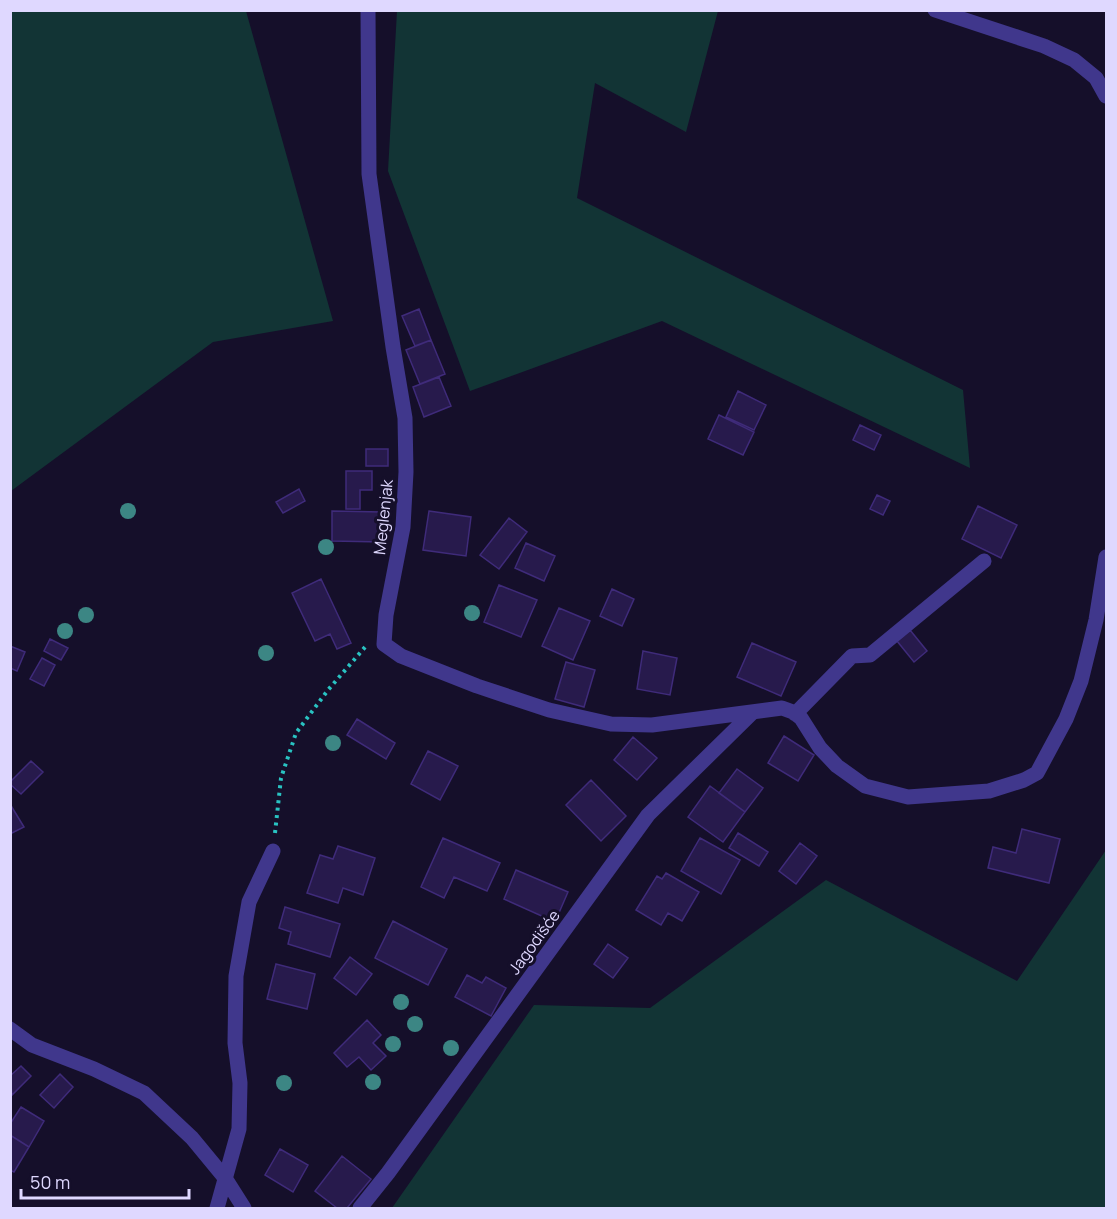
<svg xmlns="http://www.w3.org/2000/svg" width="1117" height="1219" viewBox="0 0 1117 1219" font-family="Manrope,sans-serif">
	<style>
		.green { fill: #123435 }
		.building { fill: #271a4c; stroke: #3f2b7a; stroke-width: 1.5 }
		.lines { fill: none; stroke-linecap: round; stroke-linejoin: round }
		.path { stroke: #29c3c2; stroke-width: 4; stroke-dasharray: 3 4.5; stroke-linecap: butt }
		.street { stroke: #40378c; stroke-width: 15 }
		.tree { fill: #3c8684 }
		.labels { text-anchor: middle; stroke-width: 6; stroke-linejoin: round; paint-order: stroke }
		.street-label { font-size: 16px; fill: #dfd8ff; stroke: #150f2a }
	</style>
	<rect width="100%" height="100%" fill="#150f2a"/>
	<path class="green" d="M11,10L246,11L333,321L213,342L11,491Z
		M397,11H718L686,132L595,83L577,198L963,390L970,468L662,321L470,391L388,171Z
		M1106,850V1208H392L534,1005L650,1008L826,880L1017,981Z"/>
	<path class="building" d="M419,309L431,340L415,346L402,316Z
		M431,340L445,374L420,384L406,350Z
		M439,377L451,406L424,417L413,387Z
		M738,391L766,405L754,430L726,417Z
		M719,415L754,432L743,455L708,439Z
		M860,425L881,435L874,450L853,440Z
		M366,449H388V466H366Z
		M346,471H372V490H360V509H346Z
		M299,489L305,501L283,513L276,502Z
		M877,495L890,501L883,515L870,509Z
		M978,506L1017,525L1001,558L962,539Z
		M332,511L382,512V542L332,541Z
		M429,511L471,517L466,556L423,550Z
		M509,518L527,532L499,569L480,555Z
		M526,543L555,556L544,581L515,568Z
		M321,579L351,643L337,649L330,634L315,641L292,593Z
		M499,585L537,600L521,637L484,622Z
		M612,589L634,599L622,626L600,616Z
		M559,608L590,621L573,660L542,646Z
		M910,630L927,651L914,662L897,641Z
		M50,639L68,648L61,660L44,651Z
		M752,643L796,662L781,696L737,677Z
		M10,646L25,652L17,671L10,668Z
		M643,651L677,658L670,695L637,689Z
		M42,658L55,665L44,686L30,679Z
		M566,662L595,670L584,707L555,699Z
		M357,719L395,743L386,759L347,735Z
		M784,736L814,755L798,781L768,763Z
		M633,737L657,758L637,780L614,760Z
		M428,751L458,766L440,800L411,784Z
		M31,761L43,772L21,794L10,784V782Z
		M737,769L763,788L745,812L719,793Z
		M591,780L626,816L601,841L566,805Z
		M710,786L745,812L723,842L688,817Z
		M10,804L24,827L10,834Z
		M1022,829L1060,839L1049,883L988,868L993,847L1016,853Z
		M738,833L768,852L759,866L729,848Z
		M443,838L500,863L487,891L454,877L444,898L421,887Z
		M700,838L740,860L721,894L681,871Z
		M800,843L817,856L796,884L779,871Z
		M338,846L375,858L363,895L343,888L338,903L307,893L320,855L333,859Z
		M516,870L568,892L555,922L504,899Z
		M666,873L699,892L682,921L668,913L661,925L636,910L657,876L662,879Z
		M285,907L340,924L330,957L288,944L291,932L279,928Z
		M393,921L447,949L428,985L375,958Z
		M608,944L628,958L613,978L594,964Z
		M350,957L372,974L356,995L334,978Z
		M276,964L315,974L307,1009L267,999Z
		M467,975L482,983L486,977L506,988L491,1016L455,997Z
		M367,1020L381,1035L373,1043L386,1056L371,1070L359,1057L347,1067L334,1053Z
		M21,1066L31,1076L12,1095L10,1076Z
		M60,1074L73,1087L54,1108L40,1095Z
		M21,1107L44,1121L29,1147L10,1135V1124Z
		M10,1135L29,1147L14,1172L10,1170Z
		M280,1149L308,1165L293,1192L265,1175Z
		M342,1156L371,1179L347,1208H337L315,1191Z"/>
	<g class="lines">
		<path class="path" d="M275,833L281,778L296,733L328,690L366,646"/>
		<path class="street" d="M368,10L369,174L393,347L405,418L406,472L403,527L386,615L384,644L401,656L477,686L549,710L611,724L652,725L782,708L793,712L801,718L820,748L837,766L865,786L908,797L989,791L1024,780L1037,773L1066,719L1081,681L1096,620L1106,557
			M935,10L1044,46L1074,60L1096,78L1106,96
			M795,714L852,656L870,655L984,561
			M10,1029L32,1045L94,1069L144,1093L192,1138L225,1178L244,1208
			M217,1208L239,1129L240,1083L235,1043L236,976L249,902L273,851
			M360,1208L388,1173L648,815L753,712"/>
	</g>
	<g class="tree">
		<circle cx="128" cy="511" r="8"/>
		<circle cx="326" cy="547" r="8"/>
		<circle cx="472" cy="613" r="8"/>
		<circle cx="86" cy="615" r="8"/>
		<circle cx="65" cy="631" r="8"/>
		<circle cx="266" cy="653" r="8"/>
		<circle cx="333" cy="743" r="8"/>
		<circle cx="401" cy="1002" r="8"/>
		<circle cx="415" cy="1024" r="8"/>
		<circle cx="393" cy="1044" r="8"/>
		<circle cx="451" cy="1048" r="8"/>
		<circle cx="373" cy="1082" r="8"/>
		<circle cx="284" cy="1083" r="8"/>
	</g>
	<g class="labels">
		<g class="street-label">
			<text transform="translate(383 517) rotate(-84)" y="6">Meglenjak</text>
			<text transform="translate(534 942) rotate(-54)" y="6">Jagodišće</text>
		</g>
	</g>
	<rect width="1117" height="1219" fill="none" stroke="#dfd8ff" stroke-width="24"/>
	<path d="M21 1189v9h168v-9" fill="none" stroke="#dfd8ff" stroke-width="3"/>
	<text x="30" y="1189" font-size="18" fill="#dfd8ff" stroke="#150f2a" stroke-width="4.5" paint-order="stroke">50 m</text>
</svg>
